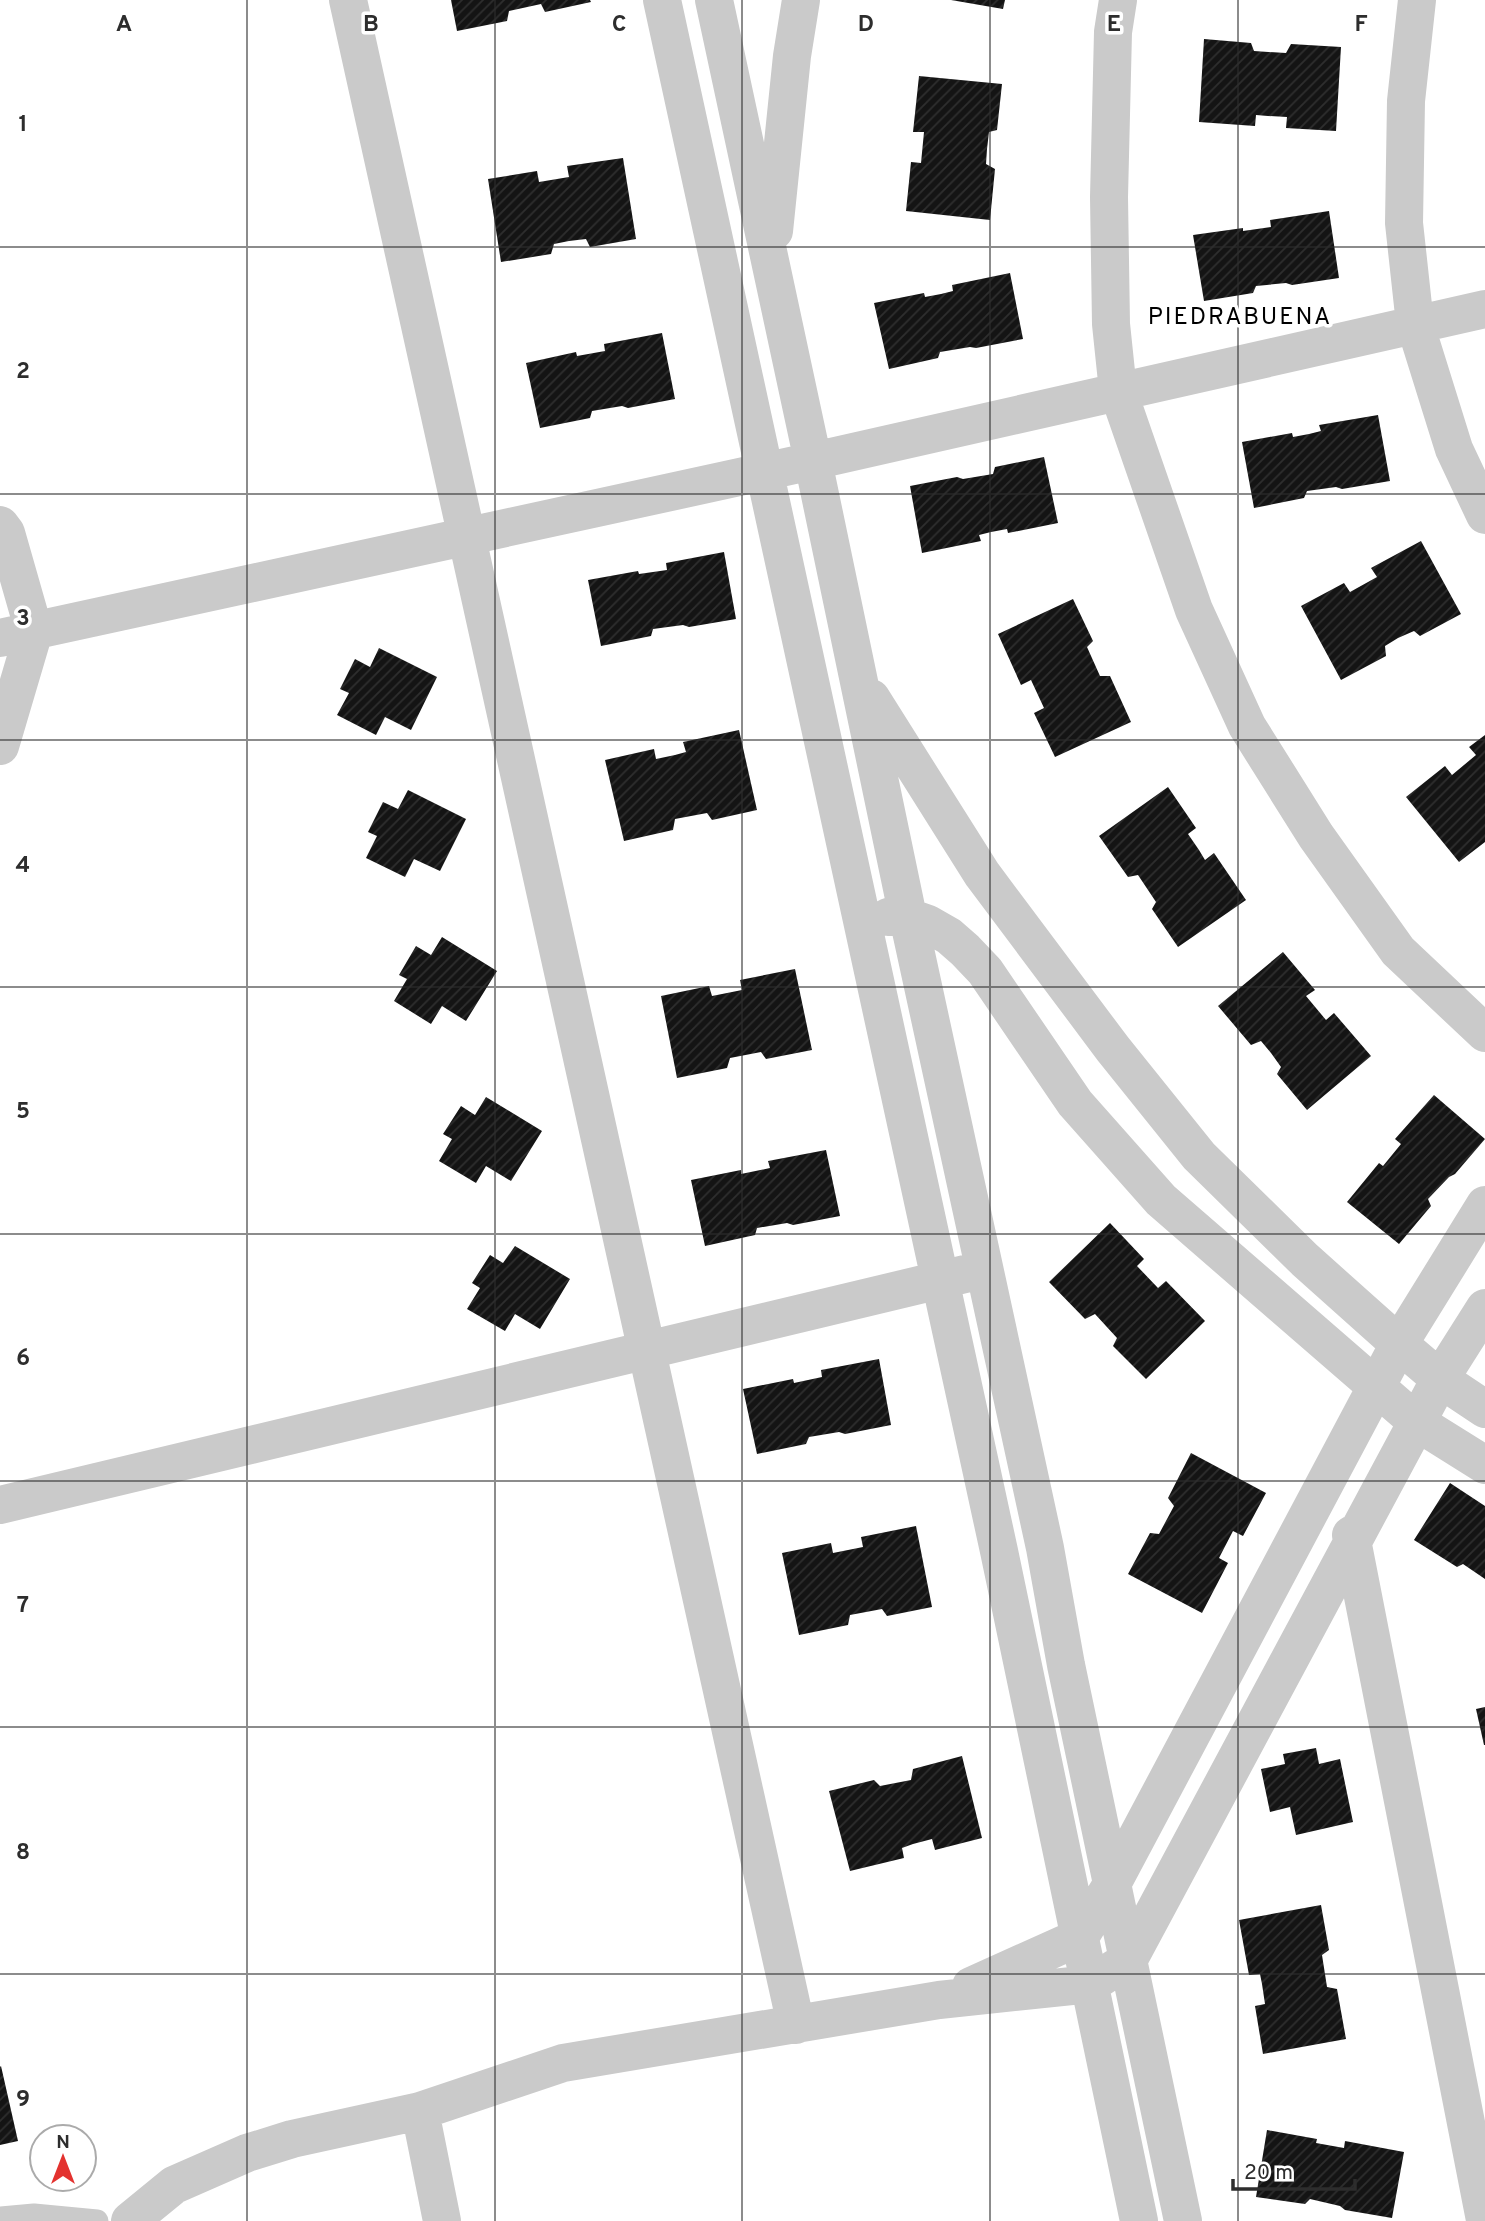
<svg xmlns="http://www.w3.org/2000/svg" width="1485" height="2221" viewBox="0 0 1485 2221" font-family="Overpass,sans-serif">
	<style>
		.building { fill: url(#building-hatch) }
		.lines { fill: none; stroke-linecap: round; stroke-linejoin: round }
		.lane { stroke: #cacaca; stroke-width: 23 }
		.street { stroke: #cacaca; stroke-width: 38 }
		.grid { fill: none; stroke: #2d2d2d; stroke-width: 2; stroke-opacity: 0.55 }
		.labels { text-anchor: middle; stroke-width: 7; stroke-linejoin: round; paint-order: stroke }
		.neighbourhood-label { font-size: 24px; letter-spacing: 2px; fill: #000; stroke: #fff }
		.grid-label { font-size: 23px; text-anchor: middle; font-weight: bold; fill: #2d2d2d; stroke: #fff; stroke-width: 7; stroke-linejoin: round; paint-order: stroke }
	</style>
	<defs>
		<pattern id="building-hatch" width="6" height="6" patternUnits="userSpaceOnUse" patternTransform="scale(1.75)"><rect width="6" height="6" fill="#141414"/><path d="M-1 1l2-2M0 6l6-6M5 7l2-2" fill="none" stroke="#2e2e2e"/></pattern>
	</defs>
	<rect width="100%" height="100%" fill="#fff"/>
	<path class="building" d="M451,0H590L591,2L545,12L541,4L509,11L507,21L457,31Z
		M951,0H1005L1003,9Z
		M1204,39L1251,43L1254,51L1286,53L1291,44L1341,47L1336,131L1286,128L1287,117L1268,116L1256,115L1255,126L1199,122Z
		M919,76L1002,84L997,130L989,132L987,149L986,164L995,169L990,220L906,211L911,162L921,163L924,132H913Z
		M623,158L636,239L590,247L586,239L569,241L554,244L551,254L501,262L488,179L537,171L539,182L569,177L567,166Z
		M1329,211L1339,278L1292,285L1286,283L1256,286L1253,293L1204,301L1193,235L1243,228V231L1271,227L1270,220Z
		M1010,273L1023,339L976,348L970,347L940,352L938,358L889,369L874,303L924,293L925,297L941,294L953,291L952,285Z
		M662,333L675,399L628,408L622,406L592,411L590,418L540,428L526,363L576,352L577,356L605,351L604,344Z
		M1378,415L1390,481L1342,489L1336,487L1307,491L1304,498L1254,508L1242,442L1292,433L1293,437L1309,434L1321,431L1319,425Z
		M1044,457L1058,523L1008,533L1007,529L991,532L979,535L981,541L922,553L910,486L957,477L963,479L993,474L995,467Z
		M1421,541L1461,614L1420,636L1414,631L1398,638L1385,646L1386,656L1341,680L1301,606L1344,583L1350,592L1377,577L1371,568Z
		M724,552L736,619L689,627L683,625L653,629L651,636L601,646L588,580L638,571L639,574L667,570L666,563Z
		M1073,599L1093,641L1087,647L1100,676H1110L1131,722L1055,757L1034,713L1044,708L1031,680L1021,685L998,634Z
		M379,648L437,677L411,730L385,717L376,735L337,715L349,693L340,689L355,659L370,667Z
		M739,730L757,810L712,820L707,813L675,819L673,830L624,841L605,760L654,749L656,759L675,755L686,752L683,742Z
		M1485,735V842L1459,862L1406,797L1445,766L1452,775L1476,755L1469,747Z
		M1168,787L1196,828L1188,834L1199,850L1205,860L1214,853L1246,900L1178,947L1152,909L1156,902L1138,875L1128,877L1099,836Z
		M408,790L466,819L440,871L414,859L405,877L366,858L377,836L368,832L383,802L398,809Z
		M442,937L497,971L466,1021L442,1006L431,1024L394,1001L407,979L399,975L416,946L431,955Z
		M1283,952L1315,990L1306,996L1326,1020L1334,1013L1371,1056L1307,1110L1277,1074L1281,1067L1271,1053L1261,1041L1251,1045L1218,1006Z
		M795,969L812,1050L766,1059L761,1052L730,1058L727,1068L677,1078L661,996L709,986L712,996L742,990L740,980Z
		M1434,1095L1485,1139L1455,1174L1449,1177L1428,1199L1431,1206L1399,1244L1347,1202L1379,1163L1383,1166L1401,1144L1395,1139Z
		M486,1097L542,1131L511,1181L486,1166L476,1183L439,1161L452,1139L443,1134L461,1106L475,1115Z
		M826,1150L840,1216L793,1225L787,1223L757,1228L755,1235L705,1246L691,1180L741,1170V1174L770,1168L768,1161Z
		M1110,1223L1144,1259L1137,1266L1158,1288L1166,1281L1205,1321L1146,1379L1113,1346L1117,1338L1095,1314L1085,1319L1049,1282Z
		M515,1246L570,1279L540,1329L515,1314L505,1331L467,1309L480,1288L472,1283L490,1255L503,1263Z
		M879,1359L891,1425L845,1434L839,1432L809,1437L806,1444L757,1454L743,1389L793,1379L794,1383L822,1377L821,1370Z
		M1191,1453L1266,1493L1243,1536L1233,1531L1219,1558L1228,1563L1202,1613L1128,1574L1150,1533L1159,1534L1174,1506L1168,1498Z
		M1450,1483L1485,1506V1579L1463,1564L1457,1567L1414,1540Z
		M916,1526L932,1607L887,1616L882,1609L850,1615L848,1625L799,1635L782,1553L831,1543L833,1553L863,1547L861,1537Z
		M1485,1707V1745H1484L1476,1709Z
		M1316,1748L1319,1764L1340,1759L1353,1822L1296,1835L1290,1807L1270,1812L1261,1769L1285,1764L1283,1754Z
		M962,1756L982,1838L935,1850L932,1839L913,1844L902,1848L904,1858L850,1871L829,1791L874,1780L880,1786L911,1780L913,1769Z
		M1321,1905L1329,1950L1322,1955L1327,1987L1337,1989L1346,2039L1263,2054L1255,2006L1265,2004L1262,1984L1260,1974L1249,1975L1239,1920Z
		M1,2066L18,2141L0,2145V2067Z
		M1267,2130L1317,2139L1316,2143L1344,2148L1345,2141L1404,2152L1392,2218L1345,2210L1340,2206L1310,2199L1305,2204L1256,2197Z"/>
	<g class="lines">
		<path class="lane" d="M0,2218L34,2215L97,2221"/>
		<path class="street" d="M348,0L796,2025
			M662,0L999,1551L1139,2221
			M714,0L813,461L908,917L1045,1548L1066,1665L1183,2221
			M1118,0L1113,32L1109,197L1111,324L1118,391L1194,610L1247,726L1316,836L1398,951L1485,1033
			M1417,0L1406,101L1404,223L1415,324L1454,449L1485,515
			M774,231L792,56L801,0
			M0,525L6,533L34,631L0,746
			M0,638L813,461L1485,309
			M871,698L982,874L1113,1049L1199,1156L1305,1260L1399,1344L1440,1379L1485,1409
			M888,917H908L928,924L949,936L965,950L985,971L1075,1103L1161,1200L1418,1423L1485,1465
			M0,1505L965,1274
			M1351,1535L1485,2220
			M971,1986L1080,1937L1112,1884L1399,1344L1485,1205
			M420,2111L442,2221
			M130,2221L174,2185L247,2153L292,2139L420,2111L563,2063L939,2000L1091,1984L1129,1959L1440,1379L1485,1308"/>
	</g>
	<path class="grid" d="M247,0V2221M495,0V2221M742,0V2221M990,0V2221M1238,0V2221M0,247H1485M0,494H1485M0,740H1485M0,987H1485M0,1234H1485M0,1481H1485M0,1727H1485M0,1974H1485"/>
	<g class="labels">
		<g class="neighbourhood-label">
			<text x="1240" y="324">PIEDRABUENA</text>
		</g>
	</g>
	<g class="grid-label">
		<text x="124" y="31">A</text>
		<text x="371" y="31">B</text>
		<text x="619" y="31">C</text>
		<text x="866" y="31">D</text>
		<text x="1114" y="31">E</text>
		<text x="1361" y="31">F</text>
		<text x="23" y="131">1</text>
		<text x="23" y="378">2</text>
		<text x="23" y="625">3</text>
		<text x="23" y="872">4</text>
		<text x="23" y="1118">5</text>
		<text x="23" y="1365">6</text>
		<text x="23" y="1612">7</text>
		<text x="23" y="1859">8</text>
		<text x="23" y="2106">9</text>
	</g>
	<g transform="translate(63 2158)"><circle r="33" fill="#ffffff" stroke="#ababab" stroke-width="2"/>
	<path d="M0-5L12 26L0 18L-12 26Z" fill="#e3322f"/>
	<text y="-10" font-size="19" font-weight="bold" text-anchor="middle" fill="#2d2d2d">N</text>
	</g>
	<path d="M1233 2179v10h122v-10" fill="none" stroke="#2d2d2d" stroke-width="3.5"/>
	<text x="1244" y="2179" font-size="21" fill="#2d2d2d" stroke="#ffffff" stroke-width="5" paint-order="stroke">20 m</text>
</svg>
